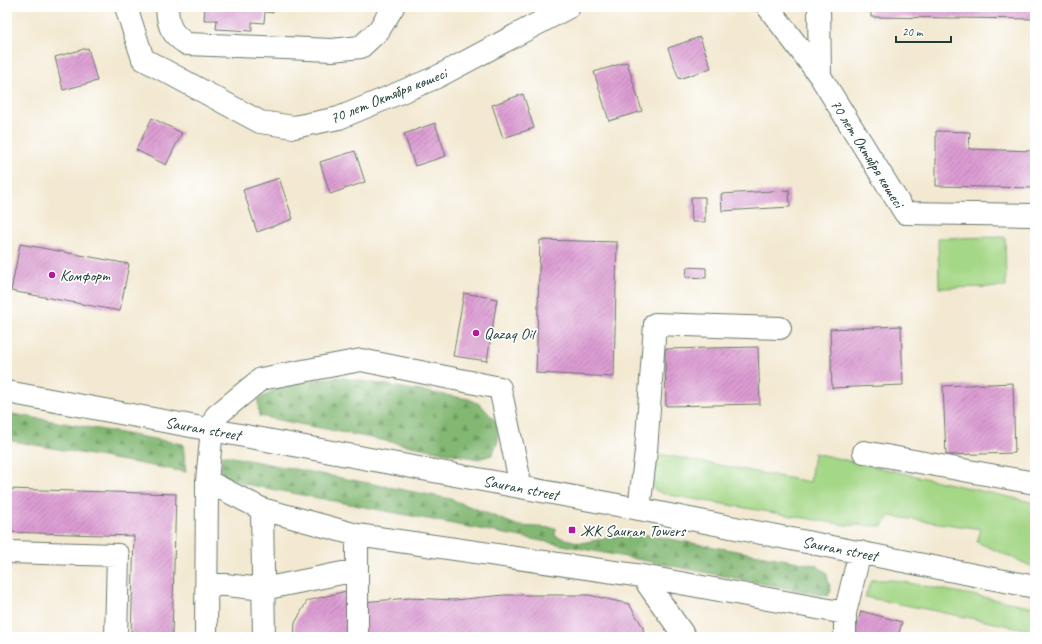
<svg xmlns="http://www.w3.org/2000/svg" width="1042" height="644" viewBox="0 0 1042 644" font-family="Caveat,sans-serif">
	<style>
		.green { fill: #a4d786; stroke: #628a5d }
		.forest { fill: url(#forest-firs); stroke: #517a54 }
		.building { fill: url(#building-hatch) }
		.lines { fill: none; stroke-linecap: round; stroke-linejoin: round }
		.minor-casing { stroke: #69796b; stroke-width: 24 }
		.minor { stroke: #fff; stroke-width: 22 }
		.poi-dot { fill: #b5179e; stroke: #fff; stroke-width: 1.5 }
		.labels { text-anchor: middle; stroke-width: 3.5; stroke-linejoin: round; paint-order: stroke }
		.street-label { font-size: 16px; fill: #1f3d34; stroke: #fff }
		.poi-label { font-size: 16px; fill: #1f3d34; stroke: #fff; text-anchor: start }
	</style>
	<defs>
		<pattern id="forest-firs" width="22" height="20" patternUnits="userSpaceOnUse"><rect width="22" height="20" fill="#83b873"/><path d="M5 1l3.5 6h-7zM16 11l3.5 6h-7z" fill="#6b975f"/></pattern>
		<pattern id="building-hatch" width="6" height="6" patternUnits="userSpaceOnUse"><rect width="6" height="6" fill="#dc9cd2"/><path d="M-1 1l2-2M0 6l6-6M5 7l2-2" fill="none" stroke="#b280ab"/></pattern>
	</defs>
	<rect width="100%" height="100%" fill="#fff"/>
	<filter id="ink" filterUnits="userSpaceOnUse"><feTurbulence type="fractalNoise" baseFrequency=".025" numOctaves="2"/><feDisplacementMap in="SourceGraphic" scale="8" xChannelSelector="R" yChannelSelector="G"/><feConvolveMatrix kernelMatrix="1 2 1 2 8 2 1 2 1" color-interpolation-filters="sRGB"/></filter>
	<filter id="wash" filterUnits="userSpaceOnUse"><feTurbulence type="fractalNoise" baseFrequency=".012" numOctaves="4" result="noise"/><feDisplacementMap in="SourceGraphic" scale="16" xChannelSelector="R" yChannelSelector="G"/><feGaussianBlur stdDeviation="0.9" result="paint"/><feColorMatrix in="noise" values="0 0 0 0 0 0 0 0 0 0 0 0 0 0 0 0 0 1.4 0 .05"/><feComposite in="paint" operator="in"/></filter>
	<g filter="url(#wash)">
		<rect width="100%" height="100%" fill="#f3e9d2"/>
		<path class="green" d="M1005,237L1006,287L939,288L938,238Z
			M654,453L810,482L814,453L1035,503V568L977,542L981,529L889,516L883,526L845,525L664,494L655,490L650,479Z
			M871,580H893L1035,607V631L865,597Z"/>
		<path class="forest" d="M338,377L469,399L481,405L497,423L498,441L492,455L478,459L259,416L258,400L286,383Z
			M7,413L183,444L186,472L7,440Z
			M222,455L451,499L519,526L556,528L555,536L581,543L636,533L815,565L826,572L831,591L828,596L245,484L221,474Z"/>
		<g id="blocks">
			<path class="building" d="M205,7H273V13L265,12L264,23L252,22V31L216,29L217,20H204Z
				M871,7H1035V19L871,17Z
				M700,37L711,68L679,79L668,48Z
				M88,48L97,81L63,90L55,57Z
				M627,62L642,111L609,121L594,72Z
				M523,94L534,128L503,138L492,105Z
				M152,118L182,133L166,165L136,150Z
				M435,123L446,156L415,166L404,134Z
				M936,131L970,132L969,149L1035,151V188L936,186Z
				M355,151L365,182L330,194L320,162Z
				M279,178L293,219L257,232L243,190Z
				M789,190L790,207L722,211L721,194Z
				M691,197H705V222H692Z
				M540,240L617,242L614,377L536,373Z
				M20,244L129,264L120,311L11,291Z
				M687,267L706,268V278L686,277Z
				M464,293L497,299L487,361L453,356Z
				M901,326L903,385L832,388L830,329Z
				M758,347L760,404L666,406L665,349Z
				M1013,383L1015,453L946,455L943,386Z
				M7,489L176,494L172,637H131L134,536L7,532Z
				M346,591L351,635L343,637H294L295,623L307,601Z
				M504,595H589L629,604L643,627L644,637H363L362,602L409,598L455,600Z
				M861,611L902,622L898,637H854Z"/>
		</g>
	</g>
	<g filter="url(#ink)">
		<use href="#blocks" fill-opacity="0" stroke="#69796b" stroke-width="1"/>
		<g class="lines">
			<defs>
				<path id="minor" d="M126,7L143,59L260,122L294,127L339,118L437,77L569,7
					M167,7C168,26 171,34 187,44L332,50L361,47L379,30L393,7
					M768,7L820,76L905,213L1035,215
					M819,7L820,76
					M7,392L639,509L1035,587
					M864,452L1035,483
					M207,481L262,509L357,535L642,576L845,613
					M262,509L264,637
					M639,509L646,451L655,324L780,328
					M7,552L118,555L116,637
					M642,576L685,637
					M207,583L263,589L357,570
					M206,637L207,481L212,429L216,416L261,379L361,360L500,388L518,472L516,486
					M357,637V535
					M845,637V613L860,552"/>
			</defs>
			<use href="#minor" class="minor-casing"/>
			<use href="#minor" class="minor"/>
		</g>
	</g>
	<g class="poi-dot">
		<circle cx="52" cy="275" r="4"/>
		<circle cx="476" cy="333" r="4"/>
		<rect x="568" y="526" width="8" height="8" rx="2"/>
	</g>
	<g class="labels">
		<g class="street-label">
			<text transform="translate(388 95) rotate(-22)" y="6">70 лет Октября көшесі</text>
			<text transform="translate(868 153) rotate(58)" y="6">70 лет Октября көшесі</text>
			<text transform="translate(203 428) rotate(10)" y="6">Sauran street</text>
			<text transform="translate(521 487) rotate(11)" y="6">Sauran street</text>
			<text transform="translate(840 548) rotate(11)" y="6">Sauran street</text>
		</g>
		<g class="poi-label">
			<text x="60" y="281">Комфорт</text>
			<text x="484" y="339">Qazaq Oil</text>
			<text x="580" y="536">ЖК Sauran Towers</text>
		</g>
	</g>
	<rect width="1042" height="644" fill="none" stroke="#fff" stroke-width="24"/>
	<path d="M896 36v6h55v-6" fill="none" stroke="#1f3d34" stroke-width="2"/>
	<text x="902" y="36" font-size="12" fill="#1f3d34" stroke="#ffffff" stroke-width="3" paint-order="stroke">20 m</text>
</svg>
